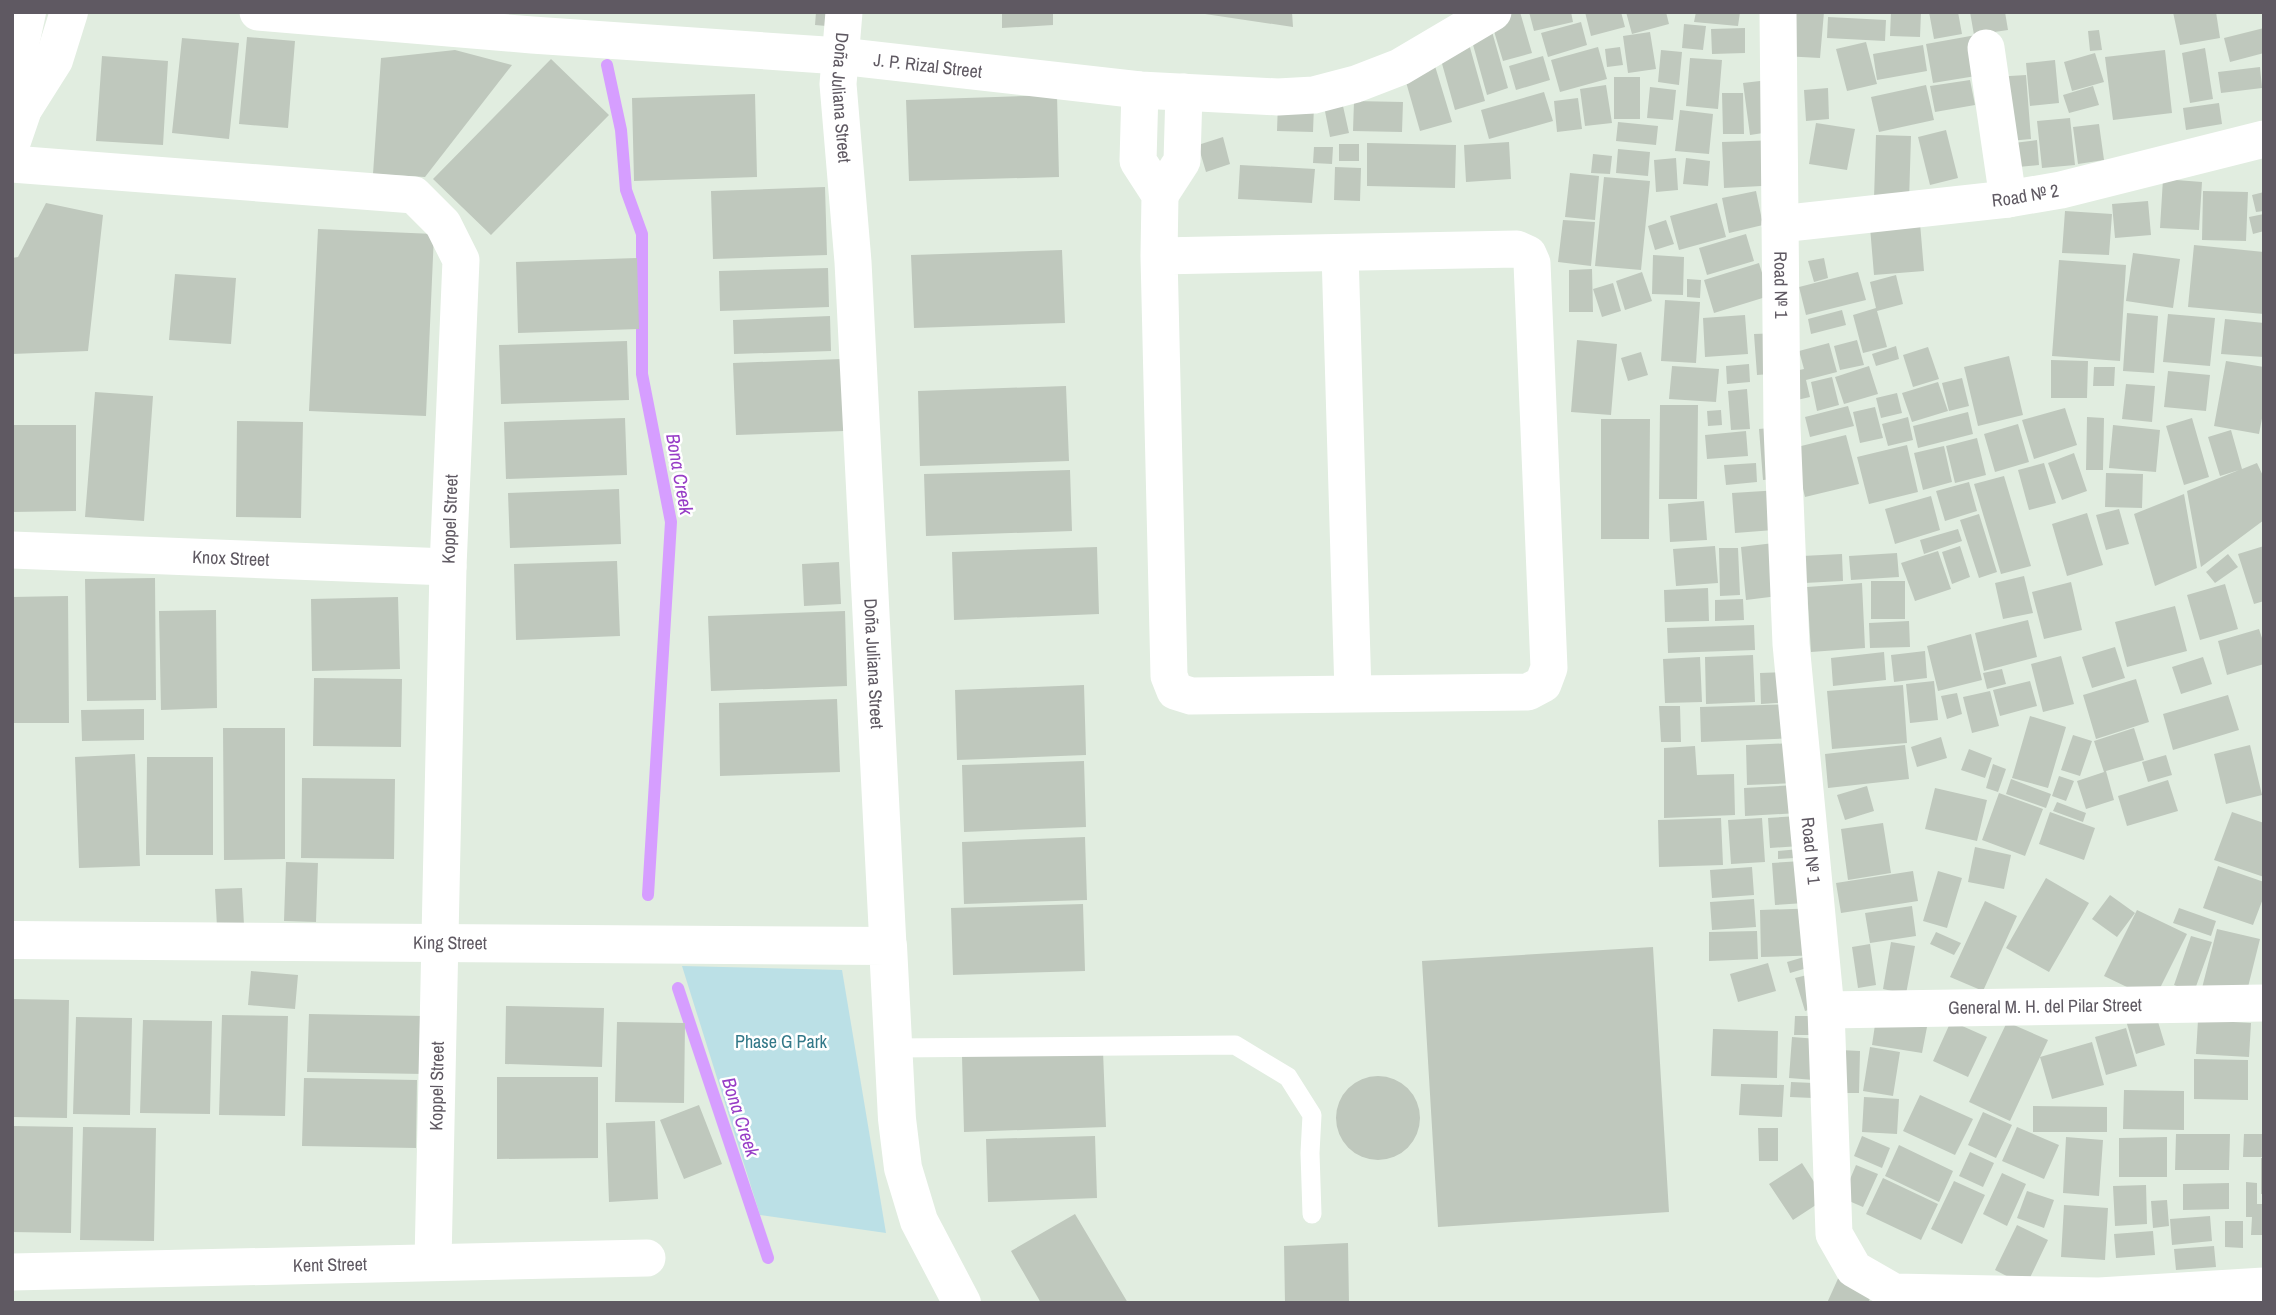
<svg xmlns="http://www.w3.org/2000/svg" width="2276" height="1315" viewBox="0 0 2276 1315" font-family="'Archivo Narrow',sans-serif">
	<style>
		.green { fill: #bbe0e6 }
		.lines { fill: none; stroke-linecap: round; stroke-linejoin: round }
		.stream { stroke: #d69eff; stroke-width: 12 }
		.building { fill: #bfc8bd }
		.service { stroke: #fff; stroke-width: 19 }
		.minor { stroke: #fff; stroke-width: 37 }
		.tertiary { stroke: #fff; stroke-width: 38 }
		.labels { text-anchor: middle; stroke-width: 5; stroke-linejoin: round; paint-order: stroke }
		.street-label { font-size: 18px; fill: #5f5962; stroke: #fff }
		.park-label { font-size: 18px; fill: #327888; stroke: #fff }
		.water-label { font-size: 19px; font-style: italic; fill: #973dc6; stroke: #fff }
	</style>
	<rect width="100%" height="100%" fill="#e1ede0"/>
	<path class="green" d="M682,966L842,970L886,1233L760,1215Z"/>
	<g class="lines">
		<path class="stream" d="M607,65L621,130L626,190L642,234V374L671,522L648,895
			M678,988L768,1258"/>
	</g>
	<path class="building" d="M816,12H839L838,27L815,25Z
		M1002,12H1053V25L1002,28Z
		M1205,12H1292L1293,27L1205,14Z
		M1510,12H1520L1532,53L1503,61L1490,18Z
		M1529,12H1571L1573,22L1534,31Z
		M1585,12H1621L1625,27L1591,36Z
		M1626,12H1666L1669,24L1632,34Z
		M1696,12H1740L1738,26L1694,22Z
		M1786,12H1824L1820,58L1783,56Z
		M1891,12H1921L1920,37L1890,36Z
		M1929,12H1958L1962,34L1934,39Z
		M1970,12H2005L2008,30L1974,35Z
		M2173,12H2216L2220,38L2180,45Z
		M1828,17L1886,20L1885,41L1827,38Z
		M1581,22L1587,45L1548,57L1541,33Z
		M1684,24L1706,26L1703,50L1682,48Z
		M1491,28L1508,88L1487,95L1470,34Z
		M1745,28V53L1712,54L1711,29Z
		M2264,28V53L2230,62L2224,38Z
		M2099,30L2102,50L2090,51L2088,31Z
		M1650,32L1656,69L1628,73L1623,36Z
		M1976,35L1982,75L1933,83L1926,44Z
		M247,37L295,41L288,128L239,124Z
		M182,38L239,43L229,139L172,133Z
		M1866,42L1877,84L1847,91L1836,49Z
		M1469,44L1485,101L1455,110L1439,53Z
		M1923,45L1927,71L1877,80L1873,54Z
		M1598,47L1607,79L1560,92L1551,60Z
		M1620,47L1623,65L1607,67L1605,49Z
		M2205,48L2213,99L2190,103L2182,53Z
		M455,50L512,65L425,177L373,174L381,58Z
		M1661,50L1682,52L1679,85L1658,82Z
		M2165,50L2172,113L2113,120L2105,57Z
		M2095,53L2104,82L2072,91L2064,62Z
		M102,56L168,61L163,145L96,141Z
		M1543,56L1550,80L1516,90L1509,66Z
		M1690,58L1722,60L1718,109L1686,106Z
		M551,59L609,115L491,235L433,179Z
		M2055,60L2059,103L2030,106L2026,63Z
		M1435,66L1452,122L1420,131L1404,75Z
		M2260,67L2262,88L2221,93L2218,72Z
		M2026,75L2031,139L1999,142L1994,77Z
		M1614,77H1640V119H1614Z
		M1777,79L1784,130L1750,135L1743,83Z
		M1970,80L1975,105L1935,112L1930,86Z
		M1606,85L1612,123L1585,126L1580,89Z
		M1926,85L1934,120L1879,132L1871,97Z
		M2093,86L2099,105L2069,113L2063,95Z
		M1650,87L1676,90L1673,120L1647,118Z
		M1828,88L1829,119L1806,121L1804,90Z
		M1544,92L1553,121L1489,139L1481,110Z
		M1722,93H1743L1744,134H1723Z
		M755,94L757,177L634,181L632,98Z
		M1057,95L1059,177L909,181L906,100Z
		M1341,97L1349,133L1330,137L1323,101Z
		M1578,98L1582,129L1557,132L1554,101Z
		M1354,101L1403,102L1402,132L1353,131Z
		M1278,103L1314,105L1313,132L1277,131Z
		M2219,103L2222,124L2186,130L2183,108Z
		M1680,110L1713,114L1709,154L1675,151Z
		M2070,118L2075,165L2042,168L2037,121Z
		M1618,122L1658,126L1656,145L1616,141Z
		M1816,123L1855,129L1847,170L1809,164Z
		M2099,124L2104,160L2078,164L2073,127Z
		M1946,130L1958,178L1930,185L1918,137Z
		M1876,135L1911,136L1909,201L1874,199Z
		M1223,137L1230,164L1206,172L1198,145Z
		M1778,140L1780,185L1724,188L1722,142Z
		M2037,140L2039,165L2007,168L2006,144Z
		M1509,142L1511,179L1466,182L1464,145Z
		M1367,143L1456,145L1455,188L1367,186Z
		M1339,144H1359V161H1339Z
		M1314,147H1333L1332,164L1313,163Z
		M1618,149L1650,152L1648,176L1616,173Z
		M1593,154L1612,156L1610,174L1591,173Z
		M1676,158L1678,190L1656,192L1654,160Z
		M1686,158L1710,161L1708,186L1683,184Z
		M1240,165L1315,169L1312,203L1238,199Z
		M1335,167L1361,168L1360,201L1334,200Z
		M1570,173L1599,176L1595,220L1565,217Z
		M1604,177L1650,181L1641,270L1595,266Z
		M2163,179L2202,182L2199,230L2160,228Z
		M825,187L827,255L713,259L711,191Z
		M1756,191L1763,225L1729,233L1722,198Z
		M2203,191L2248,192L2246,241L2202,240Z
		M2264,192V211L2256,212L2252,195Z
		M2148,201L2151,235L2115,238L2112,204Z
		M46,203L103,215L88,351L12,354V258L18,257Z
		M1717,203L1726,237L1679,250L1670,216Z
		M1919,211L1924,271L1874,275L1869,215Z
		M2065,211L2112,214L2109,255L2062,253Z
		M2264,214V231L2253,234L2249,217Z
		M1563,220L1595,222L1591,266L1558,262Z
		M1666,220L1674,244L1655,250L1648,226Z
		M318,229L434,234L426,416L309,411Z
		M1746,234L1754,261L1707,275L1699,248Z
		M2194,245L2264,252V314L2188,307Z
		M1062,250L1065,323L914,328L911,255Z
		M2133,253L2180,259L2173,308L2126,301Z
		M1653,255L1684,257L1683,295L1652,294Z
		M637,258L639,329L518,333L516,262Z
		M1824,258L1828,278L1814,282L1808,261Z
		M2059,260L2126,265L2120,361L2052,356Z
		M1759,263L1769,296L1714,313L1704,280Z
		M828,268L829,307L720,311L719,271Z
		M1592,269L1593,312H1569V270Z
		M1642,272L1652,301L1625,310L1616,281Z
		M1858,272L1866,300L1806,315L1799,287Z
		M175,274L236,278L231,344L169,340Z
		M1896,275L1903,304L1877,311L1887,347L1863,353L1853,315L1876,308L1870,282Z
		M1687,279L1701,280L1700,298L1687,297Z
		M1613,283L1621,311L1602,317L1593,289Z
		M1665,300L1700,302L1696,363L1661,361Z
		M1842,310L1846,325L1811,334L1808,319Z
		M2127,313L2158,316L2154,373L2123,371Z
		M2168,314L2215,318L2210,366L2163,362Z
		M1745,315L1748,354L1705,357L1703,318Z
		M830,316L831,351L734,354L733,320Z
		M2225,319L2264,323V357L2221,354Z
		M1780,333L1783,373L1757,375L1754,334Z
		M1577,340L1617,344L1611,415L1571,412Z
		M1857,340L1864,365L1840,370L1834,346Z
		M627,341L629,400L501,404L499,345Z
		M1829,343L1837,372L1806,380L1810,397L1797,400L1790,372L1804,369L1799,351Z
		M1896,346L1899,359L1876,366L1872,354Z
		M1928,347L1939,379L1913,387L1903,355Z
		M1641,352L1648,375L1628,381L1621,358Z
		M2009,356L2023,415L1978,426L1964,367Z
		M842,359L844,431L736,435L733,363Z
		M2051,360L2088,361L2087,398H2051Z
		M2226,361L2264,367V408L2259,434L2214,426Z
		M1749,364L1750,382L1727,384L1726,366Z
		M1672,366L1719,369L1716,402L1669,399Z
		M1869,366L1878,394L1844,404L1835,377Z
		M2094,367H2115L2114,386H2093Z
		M2168,371L2210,375L2206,411L2164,407Z
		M1832,377L1839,405L1817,411L1811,382Z
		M1962,378L1969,406L1949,411L1942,383Z
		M1938,382L1948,411L1912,422L1902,393Z
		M2126,384L2155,386L2152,422L2122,419Z
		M1066,386L1069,461L920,466L918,391Z
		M1747,389L1750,429L1731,430L1728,391Z
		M95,392L153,396L144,521L85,517Z
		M1897,393L1902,413L1881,418L1876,398Z
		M1660,405H1698L1697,499H1659Z
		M1848,406L1854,426L1810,437L1805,417Z
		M1875,407L1883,438L1860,443L1853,412Z
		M2065,408L2077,445L2034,459L2022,420Z
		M1721,410L1722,425L1708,426L1707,411Z
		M1968,412L1973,434L1918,448L1913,426Z
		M1908,417L1913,440L1888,446L1882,424Z
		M2087,417L2104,418L2103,470H2086Z
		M625,418L627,475L506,479L504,422Z
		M2192,418L2209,477L2184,485L2166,426Z
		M1601,419H1650L1649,539H1601Z
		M237,421L303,422L301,518L236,517Z
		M2018,424L2029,462L1995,472L1984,434Z
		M12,425H76V511L12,512Z
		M2113,425L2160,430L2156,472L2109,468Z
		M1781,427L1785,478L1763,480L1759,429Z
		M2231,430L2242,469L2257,463L2264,478V520L2201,567L2187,491L2239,470L2220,476L2208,437Z
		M1746,431L1748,456L1707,459L1705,435Z
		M1846,435L1859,484L1805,497L1793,448Z
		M1977,438L1986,475L1955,483L1946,446Z
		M1907,445L1918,492L1869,504L1857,457Z
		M1944,446L1952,482L1923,490L1914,453Z
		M2074,453L2087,491L2062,500L2048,463Z
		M1756,463L1757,482L1726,485L1724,465Z
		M2044,463L2056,503L2029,510L2018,470Z
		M1070,470L1072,531L926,536L924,474Z
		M2106,473L2143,474L2142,508L2105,507Z
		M2004,476L2031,566L2001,574L1974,484Z
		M1969,482L1977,511L1945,521L1936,491Z
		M619,489L621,544L510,548L508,493Z
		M1782,490L1785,529L1735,533L1732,493Z
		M2184,494L2197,568L2155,586L2134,514Z
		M1931,496L1940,530L1895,544L1885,509Z
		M1704,501L1707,540L1670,542L1668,504Z
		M2119,509L2129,544L2106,550L2096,515Z
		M2087,513L2103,565L2067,576L2052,524Z
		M1979,514L1997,572L1979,578L1960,520Z
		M1958,529L1962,541L1924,554L1920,540Z
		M1789,541L1795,594L1746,600L1741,547Z
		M1715,546L1718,583L1676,586L1673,549Z
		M1960,546L1970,577L1952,584L1942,552Z
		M2264,546V601L2254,604L2238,554Z
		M1097,547L1099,614L954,620L952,552Z
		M1719,548H1738L1740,595L1720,596Z
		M1938,551L1951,589L1915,601L1901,563Z
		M1897,553L1899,577L1851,580L1849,556Z
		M1842,554L1843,581L1804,583L1802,556Z
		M2228,554L2238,567L2215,583L2206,572Z
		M617,561L620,636L516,640L514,564Z
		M839,562L841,604L804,606L802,564Z
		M2024,576L2033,613L2003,619L1995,583Z
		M155,578L156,700L87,701L85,579Z
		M1871,581H1905V619H1871Z
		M2071,582L2082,630L2044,639L2032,592Z
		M1862,583L1865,648L1811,652L1807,587Z
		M2225,584L2238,629L2200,640L2187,595Z
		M1708,588L1709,621L1665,622L1664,590Z
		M68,596L69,723H12V597Z
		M398,597L400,669L312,671L311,599Z
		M1743,599L1744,620L1715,621V600Z
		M2175,606L2187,651L2127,667L2115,622Z
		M216,610L217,708L161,710L159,611Z
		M845,611L847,686L711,691L708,616Z
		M2028,620L2037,657L1984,671L1975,633Z
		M1909,621L1910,647L1870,648L1869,623Z
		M1754,625L1755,650L1668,653L1667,628Z
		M2259,629L2264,644V664L2227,675L2218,641Z
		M1971,634L1982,680L1938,691L1927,646Z
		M2115,647L2125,678L2092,688L2082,657Z
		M1925,651L1927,678L1894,682L1891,655Z
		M1884,652L1886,680L1833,686L1831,658Z
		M1753,655L1755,702L1706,704L1705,657Z
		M2061,656L2074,704L2043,712L2031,664Z
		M1700,657L1702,702L1665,703L1663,659Z
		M2203,657L2212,684L2181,694L2172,667Z
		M2002,669L2006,684L1987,689L1983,673Z
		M1790,672L1791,702L1761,704L1760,673Z
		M314,678L402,679L401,747L313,746Z
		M2136,679L2149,722L2096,739L2083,695Z
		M1934,681L1938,720L1910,723L1906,684Z
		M2030,681L2037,706L2000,716L1993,690Z
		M1084,685L1086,755L957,760L955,690Z
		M1903,685L1907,743L1832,749L1827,691Z
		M1990,691L1999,726L1972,733L1963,697Z
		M1957,693L1962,714L1947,719L1941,696Z
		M2228,695L2239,730L2173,750L2163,714Z
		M837,699L840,772L720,776L719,703Z
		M1797,704L1798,738L1701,742L1700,707Z
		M1659,706H1680L1681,742H1661Z
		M144,709V740L82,741L81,710Z
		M2030,716L2066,727L2048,788L2012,778Z
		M223,728H285V859L224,860Z
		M2134,728L2144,760L2106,771L2114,800L2086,809L2077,781L2104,772L2094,741Z
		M2073,735L2092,741L2080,776L2061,770Z
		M1941,737L1947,758L1917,767L1911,747Z
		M1794,743L1796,783L1747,785L1746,745Z
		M1905,745L1909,779L1828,788L1825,754Z
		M2250,745L2262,795L2226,804L2214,754Z
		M1695,746L1697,775L1734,774L1735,815L1664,818V748Z
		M1969,749L1992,758L1985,778L1961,770Z
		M135,754L140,866L79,868L75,757Z
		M2166,755L2172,775L2148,782L2142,762Z
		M147,757H213V855H146Z
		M1084,761L1086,827L964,832L962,765Z
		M1993,764L2006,769L1998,792L1986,788Z
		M2059,776L2074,781L2066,801L2052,796Z
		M302,778L395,779L394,859L301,858Z
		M2011,779L2051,794L2046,808L2006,794Z
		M2168,780L2178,811L2127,826L2118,796Z
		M1796,785L1798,813L1745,816L1744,788Z
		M1867,786L1874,811L1845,820L1837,795Z
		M1935,788L1987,800L1977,841L1925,829Z
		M1999,793L2043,809L2025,856L1982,840Z
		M2057,802L2086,813L2083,822L2053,811Z
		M2050,812L2095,828L2084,860L2039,844Z
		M2232,812L2264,823V877L2214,860Z
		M1813,815L1815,845L1770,848L1768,818Z
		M1721,818L1723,865L1659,867L1658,820Z
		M1762,818L1765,862L1731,864L1728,820Z
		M1883,823L1891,873L1848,880L1841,829Z
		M1085,837L1087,900L964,904L962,842Z
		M1975,847L2011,855L2004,889L1968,882Z
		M1810,848L1811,857L1778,859V851Z
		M1817,860L1820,902L1775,905L1772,863Z
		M286,862L318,863L316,922L284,921Z
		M2218,866L2264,882V896L2253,925L2203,908Z
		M1752,867L1754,895L1712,898L1710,870Z
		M1913,871L1918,901L1841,913L1836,883Z
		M1938,871L1962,878L1947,928L1923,921Z
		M2046,878L2089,903L2049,972L2006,948Z
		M242,888L244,925L217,927L215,889Z
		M2110,895L2135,913L2117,937L2092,919Z
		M1754,899L1756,927L1712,930L1710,902Z
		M1985,901L2017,916L1983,991L1950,977Z
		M1083,904L1085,971L953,975L951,908Z
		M1912,906L1916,936L1870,943L1865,913Z
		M1822,908L1824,955L1761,957L1760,910Z
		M2179,908L2216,921L2211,936L2173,923Z
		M2137,910L2187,934L2154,1000L2104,976Z
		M2217,929L2260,939L2245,999L2202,988Z
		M1757,931L1758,959L1709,961V932Z
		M1936,932L1961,943L1954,955L1930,944Z
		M2191,936L2212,942L2194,992L2174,985Z
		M1891,942L1915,946L1906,994L1883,989Z
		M1870,944L1876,985L1858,988L1852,947Z
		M1653,947L1669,1212L1438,1227L1422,961Z
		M1804,957L1807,968L1790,973L1787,962Z
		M1768,963L1776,991L1738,1002L1730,974Z
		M251,971L298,975L295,1009L248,1005Z
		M1819,972L1828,1004L1805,1011L1795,978Z
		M12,999L69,1000L67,1118L12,1117Z
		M2153,1005L2165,1045L2136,1054L2124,1014Z
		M506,1006L604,1008L602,1067L505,1064Z
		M309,1014L425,1016L424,1074L307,1072Z
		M222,1015L288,1016L285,1116L219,1115Z
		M1795,1016H1830V1035H1794Z
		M76,1017L132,1018L130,1115L73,1114Z
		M1876,1018L1927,1027L1922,1053L1872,1045Z
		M143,1020L212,1021L210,1114L140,1113Z
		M2198,1020L2251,1023L2249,1057L2196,1054Z
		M1951,1021L1987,1037L1968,1077L1933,1061Z
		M617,1022L685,1023L684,1103L615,1102Z
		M2007,1022L2048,1040L2010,1121L1969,1102Z
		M2126,1028L2137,1066L2106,1075L2095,1037Z
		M1713,1029L1778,1031L1777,1078L1711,1076Z
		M1792,1037L1831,1040L1827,1081L1789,1078Z
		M2092,1042L2104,1085L2052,1099L2040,1057Z
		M1870,1047L1900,1052L1893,1096L1863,1091Z
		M1840,1050L1860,1051L1859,1093H1839Z
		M1103,1051L1106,1127L964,1132L962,1056Z
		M2194,1059L2248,1060V1100L2194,1099Z
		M1336 1118a42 42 0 1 1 84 0a42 42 0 1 1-84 0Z
		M497,1077H598V1158L497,1159Z
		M304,1078L417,1080L416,1148L302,1146Z
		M1791,1082L1813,1083V1098L1790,1097Z
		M1741,1084L1784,1085L1782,1117L1739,1115Z
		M2124,1090L2184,1091V1130L2123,1129Z
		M1920,1095L1973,1119L1955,1155L1903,1131Z
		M1864,1097L1899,1099L1897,1134L1862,1132Z
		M699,1105L722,1164L684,1179L660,1120Z
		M2033,1106L2107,1107V1132H2033Z
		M1983,1112L2012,1125L1996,1158L1968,1145Z
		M655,1121L658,1199L609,1202L606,1123Z
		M12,1126L73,1127L71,1233L12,1232Z
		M83,1127L156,1128L154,1241L80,1240Z
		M2017,1127L2059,1145L2044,1179L2002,1161Z
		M1758,1128H1778V1161H1759Z
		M2176,1134H2230L2229,1170H2175Z
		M2244,1134H2264V1157H2243Z
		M1095,1136L1097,1198L988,1202L986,1139Z
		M1862,1136L1890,1148L1882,1168L1854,1156Z
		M2066,1137L2103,1140L2099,1196L2063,1193Z
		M2167,1137V1177H2119V1138Z
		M1899,1145L1953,1171L1939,1202L1885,1176Z
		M1970,1152L1994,1163L1983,1187L1959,1176Z
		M2261,1158H2264V1194H2261Z
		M1802,1163L1825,1199L1793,1220L1769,1184Z
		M1856,1165L1878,1174L1863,1207L1842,1198Z
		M2002,1173L2026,1184L2007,1226L1983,1214Z
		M1883,1178L1938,1204L1921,1240L1866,1214Z
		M1954,1181L1985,1195L1962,1244L1931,1229Z
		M2246,1182L2257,1183V1204H2264V1235H2251L2252,1217H2246Z
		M2229,1183V1209L2183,1210V1184Z
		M2146,1185L2147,1224L2115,1226L2113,1186Z
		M2027,1191L2054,1200L2044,1228L2017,1218Z
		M2167,1200L2169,1226L2153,1228L2151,1201Z
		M2064,1205L2108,1208L2105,1260L2061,1257Z
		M1075,1214L1128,1303H1041L1011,1251Z
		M2210,1216L2212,1241L2172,1245L2170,1219Z
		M2225,1221H2243V1248L2225,1247Z
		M2017,1225L2048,1240L2026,1286L1995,1270Z
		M2153,1231L2155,1255L2116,1258L2114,1234Z
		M1348,1243L1349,1303H1285L1284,1246Z
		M2214,1246L2216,1267L2176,1270L2174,1249Z
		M1841,1272L1875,1287L1868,1303H1827Z"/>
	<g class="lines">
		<path class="service" d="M893,1048L1235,1045L1288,1077L1312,1115L1310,1153L1312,1214"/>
		<g class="minor">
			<path id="s1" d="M258,12L532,35L840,56L1140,90L1278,97L1314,95L1356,84L1400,67L1493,12"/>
			<path id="s2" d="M844,12L838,84L853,262L888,946"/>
			<path id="s3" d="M1778,12L1782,427L1791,644L1826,1010L1834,1234L1854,1269L1894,1292L2099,1296L2264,1286"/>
			<path d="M1986,48L2008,199"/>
			<path d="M1140,90L1138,161L1160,195L1159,256L1169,676L1175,691L1191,696L1528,692L1543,684L1549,668L1532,263L1528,254L1517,249L1159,256"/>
			<path d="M12,164L414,195L443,224L461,260L448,567L433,1262"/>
			<path d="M1160,195L1182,161L1184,92"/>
			<path id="s4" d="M1780,224L2008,199L2061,190L2264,139"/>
			<path d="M1340,253L1353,693"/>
			<path id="s5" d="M12,550L448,567"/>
			<path id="s6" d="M1826,1010L2264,1003"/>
			<path id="s7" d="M12,1272L647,1258"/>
		</g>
		<g class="tertiary">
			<path d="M23,109L19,49L27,12"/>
			<path d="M12,141L23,109L54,60L69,12"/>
			<path id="s8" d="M12,940L888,946L897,1119L903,1168L919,1221L962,1303"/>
		</g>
	</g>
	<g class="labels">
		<g class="street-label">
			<text dy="6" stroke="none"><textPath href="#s1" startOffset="672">J. P. Rizal Street</textPath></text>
			<text dy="6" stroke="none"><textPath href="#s2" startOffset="86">Doña Juliana Street</textPath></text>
			<text dy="6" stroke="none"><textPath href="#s4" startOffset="247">Road № 2</textPath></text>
			<text dy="6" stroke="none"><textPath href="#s3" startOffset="273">Road № 1</textPath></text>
			<text transform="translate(450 519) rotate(-88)" y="6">Koppel Street</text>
			<text dy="6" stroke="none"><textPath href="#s5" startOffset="219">Knox Street</textPath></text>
			<text dy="6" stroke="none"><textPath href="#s2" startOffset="653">Doña Juliana Street</textPath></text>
			<text dy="6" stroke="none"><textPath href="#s3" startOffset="840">Road № 1</textPath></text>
			<text dy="6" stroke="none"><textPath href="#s8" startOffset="438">King Street</textPath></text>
			<text dy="6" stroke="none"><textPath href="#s6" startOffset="219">General M. H. del Pilar Street</textPath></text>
			<text transform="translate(437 1086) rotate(-89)" y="6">Koppel Street</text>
			<text dy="6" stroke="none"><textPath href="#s7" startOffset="318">Kent Street</textPath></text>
		</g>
		<g class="park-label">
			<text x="781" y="1048">Phase G Park</text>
		</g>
		<g class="water-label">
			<text transform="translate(680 474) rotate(80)" y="7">Bona Creek</text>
			<text transform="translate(741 1117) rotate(72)" y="7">Bona Creek</text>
		</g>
	</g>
	<rect width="2276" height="1315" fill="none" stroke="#5f5962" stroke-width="28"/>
</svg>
